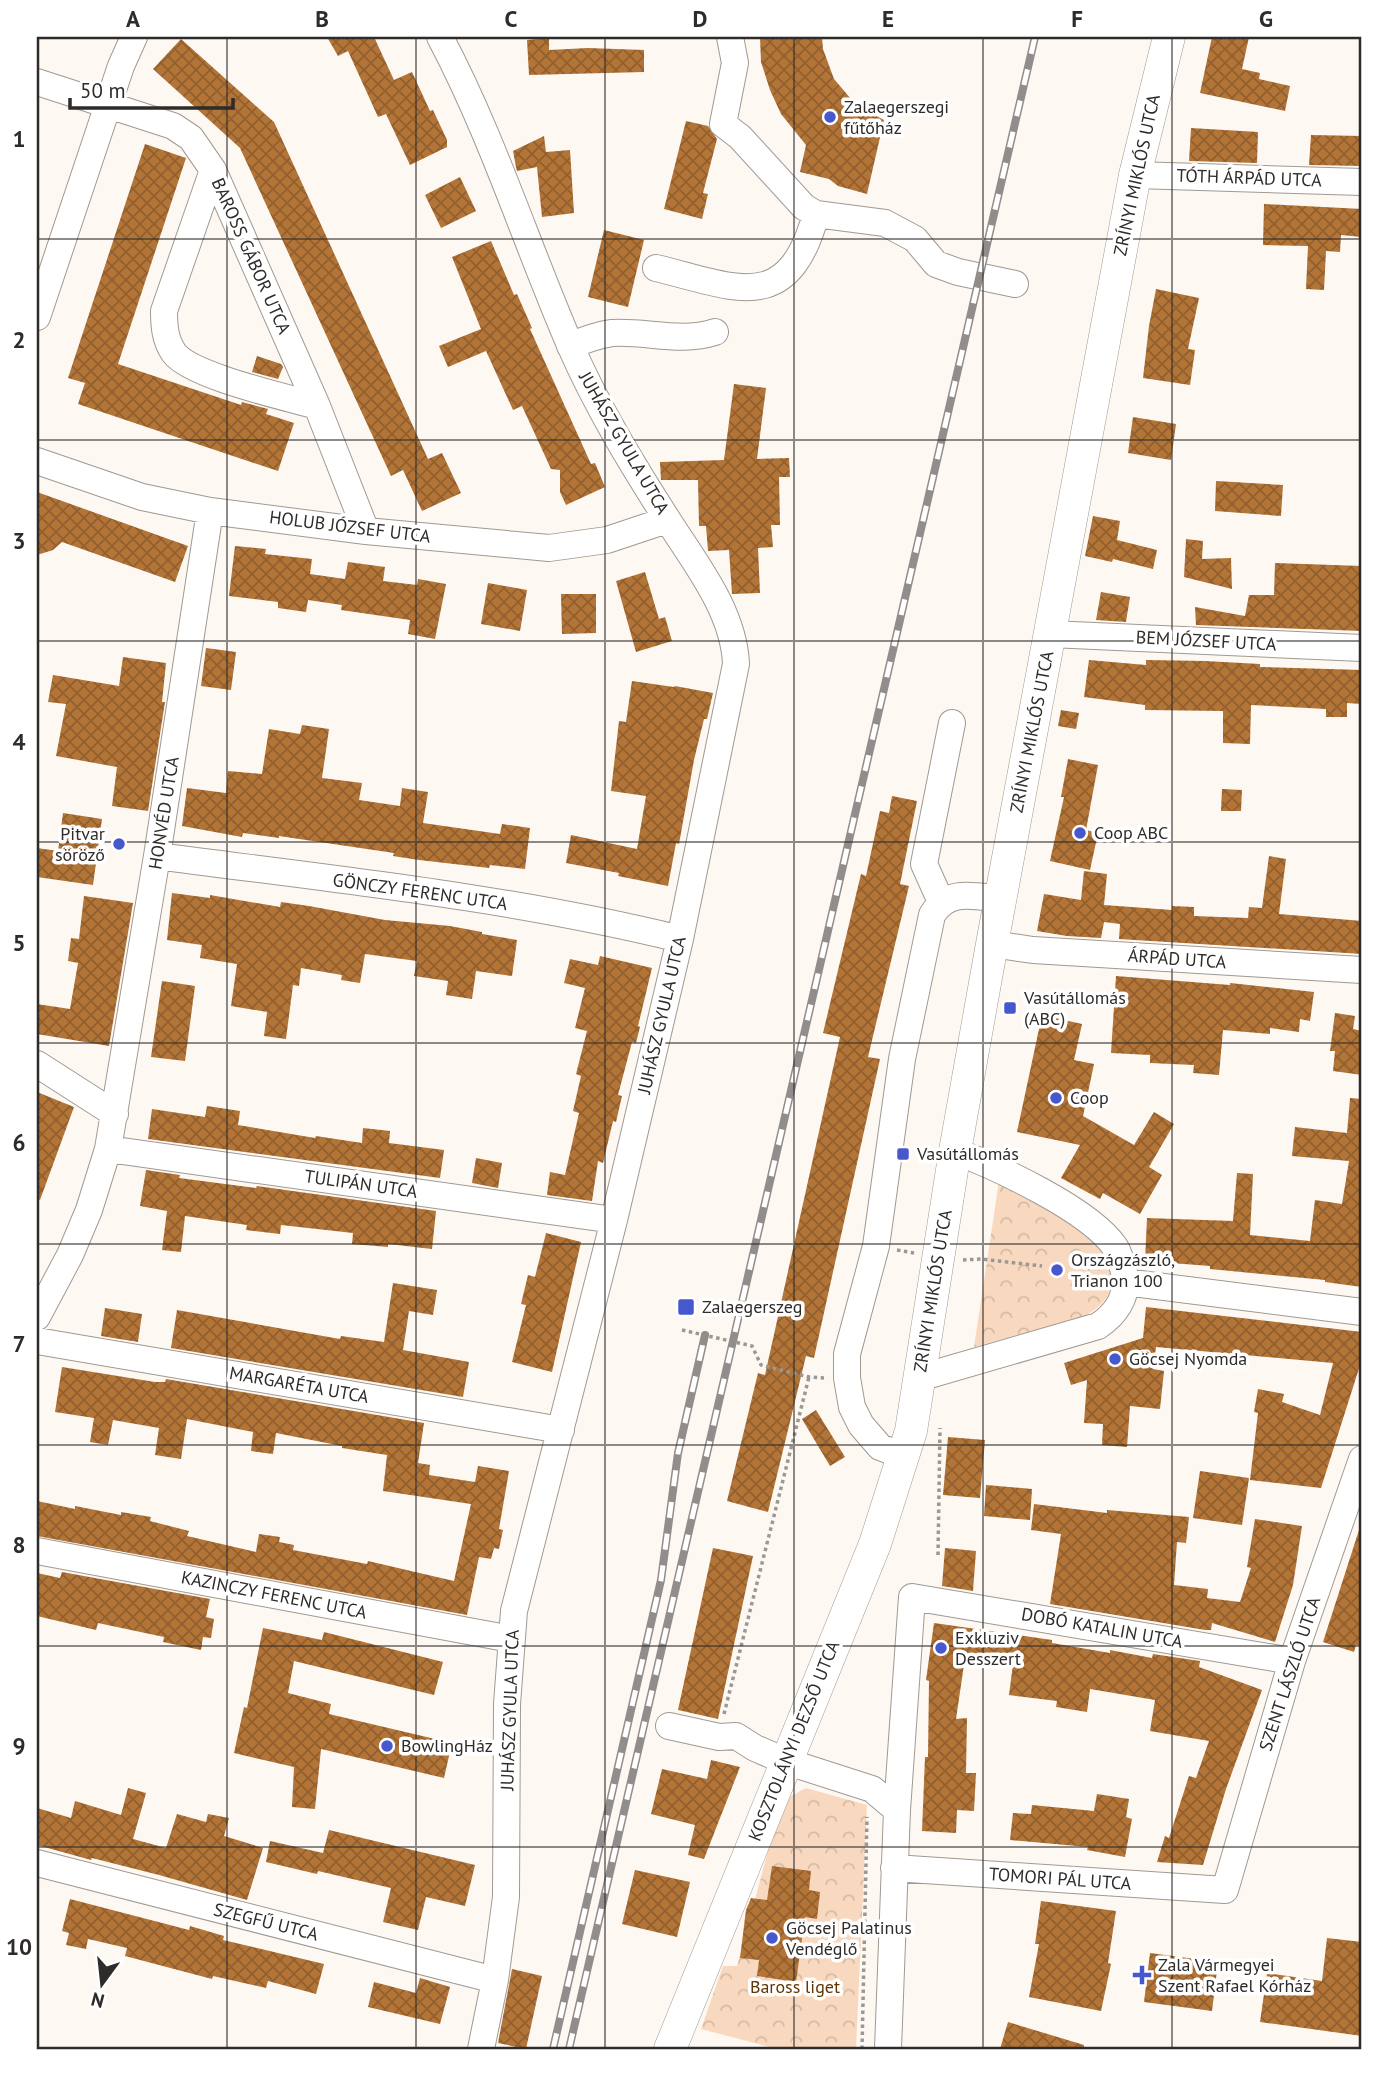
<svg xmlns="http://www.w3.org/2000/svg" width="1399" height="2086" viewBox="0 0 1399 2086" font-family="'PT Sans',sans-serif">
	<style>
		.park { fill: url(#park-crowns) }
		.building { fill: url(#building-cross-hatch) }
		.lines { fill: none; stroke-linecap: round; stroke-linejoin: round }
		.minor-casing { stroke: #a09993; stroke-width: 28 }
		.major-casing { stroke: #a09993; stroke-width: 33 }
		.path { stroke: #9b9793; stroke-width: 3.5; stroke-dasharray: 3.5 3.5; stroke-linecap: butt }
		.minor { stroke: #fff; stroke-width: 26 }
		.major { stroke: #fff; stroke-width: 32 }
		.rail-casing { stroke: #918d8a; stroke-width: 8 }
		.rail { stroke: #fff; stroke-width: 5; stroke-dasharray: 16; stroke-linecap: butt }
		.grid { fill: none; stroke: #2e2b29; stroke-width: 2; stroke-opacity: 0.55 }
		.poi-dot { fill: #4658cc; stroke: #fff; stroke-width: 2.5 }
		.labels { text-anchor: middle; stroke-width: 7; stroke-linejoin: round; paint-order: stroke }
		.poi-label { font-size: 18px; fill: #2e2b29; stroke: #fff; text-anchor: start }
		.street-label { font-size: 18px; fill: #2e2b29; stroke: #fff }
		.park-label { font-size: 18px; fill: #603503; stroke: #fff }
		.neatline { fill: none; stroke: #2e2b29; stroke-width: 2.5 }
		.grid-label { font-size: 23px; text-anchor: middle; font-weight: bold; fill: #2e2b29 }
	</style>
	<defs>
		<pattern id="park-crowns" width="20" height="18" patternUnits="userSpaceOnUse" patternTransform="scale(1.75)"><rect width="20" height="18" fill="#f8d9bf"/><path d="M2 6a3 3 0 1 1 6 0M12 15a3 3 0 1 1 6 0" fill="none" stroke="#d5baa4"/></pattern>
		<pattern id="building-cross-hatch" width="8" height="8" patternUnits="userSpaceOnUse" patternTransform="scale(1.75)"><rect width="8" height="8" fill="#b37437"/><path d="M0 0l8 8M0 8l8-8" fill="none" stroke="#925f2e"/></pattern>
	</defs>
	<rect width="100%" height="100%" fill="#fef8f3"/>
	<path class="park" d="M999,1181L1099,1236C1112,1272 1124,1295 1083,1317L974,1347Z
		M806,1788L867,1805L856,2049H777L701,2029L723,1966H737L778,1814L791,1796Z"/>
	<path class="building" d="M327,37H374L394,80L412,72L430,111L433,110L447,140V147L410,165L386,114L378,117L348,51L338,56Z
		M760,37H822L823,49L834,79L857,106L884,120L867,194L838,186L829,179L800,172L806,145L781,114L770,90L761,62Z
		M1212,37H1249L1242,69L1260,73L1259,79L1290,86L1285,111L1200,93Z
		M549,38V50L588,48L644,50V72L529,75L527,40Z
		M181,39L274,122L428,459L442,453L461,493L422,511L403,470L391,476L240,148L153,69Z
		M686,121L708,126L717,139L703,193L708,194L702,219L664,209Z
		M1191,128L1258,132L1257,163L1189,161Z
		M1311,135L1362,136V166L1309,165Z
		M544,136L546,152L570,150L574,213L542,217L537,167L517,171L516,167L513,151Z
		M145,144L186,158L118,364L241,405L242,402L268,409L266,414L294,423L278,471L78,404L85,383L68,378Z
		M460,177L476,211L441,228L425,195Z
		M1264,204L1362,209V237L1341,235L1340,252L1326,251L1324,290L1306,289L1308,246L1263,245Z
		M604,230L644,240L628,307L588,297Z
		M491,241L514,295L517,294L532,328L530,329L591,464L595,463L605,487L566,505L560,492V470L551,469L522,406L513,410L486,351L448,367L439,346L481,329L452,257Z
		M1156,289L1199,298L1188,349L1195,350L1190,385L1143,378L1149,326Z
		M257,356L281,364L283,367L278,379L252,372Z
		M734,384L766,388L757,459L789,458L790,477H779L780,525H771L773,547L758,548L760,593L732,594L729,550L708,551L706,526H699L698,480H661L660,462L724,460Z
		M1133,417L1176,424L1171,460L1128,453Z
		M1216,481L1283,485L1281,516L1215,511Z
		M37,492L188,546L175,582L62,542L53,550L37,555Z
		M1093,516L1120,521L1117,540L1157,550L1153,569L1113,559L1112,562L1085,556Z
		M1186,539L1203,541L1202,559L1231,558L1232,589L1184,577Z
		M235,546L266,549L265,554L312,559L310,574L345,579L348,562L385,567L383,581L417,585L418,579L446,584L435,639L408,634L410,620L341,610L342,605L308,600L306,612L278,608V602L229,596Z
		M1275,563L1362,566V631L1196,625L1195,607L1245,616L1249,595H1274Z
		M645,572L659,619L665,617L672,641L636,652L616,581Z
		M488,583L527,590L520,631L481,624Z
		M1101,592L1130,597L1126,622L1096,620Z
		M561,594H596V633L562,634Z
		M206,648L236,652L231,690L201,686Z
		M123,657L166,663L162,702H165L148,811L112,806L117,767L56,756L66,704L48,702L53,675L119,686Z
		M1089,660L1146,665V660L1205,661L1260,664V667L1362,670L1361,704L1347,703V717H1326V709L1251,705L1250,744L1223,743V711L1145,710V705L1084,697Z
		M632,681L674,687L675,686L713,693L707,719H704L694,760L679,844L676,843L668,886L618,876L619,873L566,863L571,835L637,849L646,796L611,791L619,721L626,722Z
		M1061,710L1079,713L1076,729L1058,726Z
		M302,725L329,729L322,778L362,783L359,800L400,806L402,788L428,792L423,823L500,834L502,824L530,828L525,869L490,865L489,868L419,860L393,856L394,853L279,836V838L243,833L242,837L182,826L187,788L226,793L228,771L262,774L269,729L300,734Z
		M1068,759L1098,765L1086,830L1098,833L1090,870L1050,861L1064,797H1061Z
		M1222,789L1242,790L1241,811H1221Z
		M892,796L917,801L900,884L909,886L868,1057L880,1059L814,1358L806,1356L768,1512L727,1501L758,1373L765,1375L840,1037L823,1033L861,874L866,876L880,811L889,813Z
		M63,813L102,819L93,885L37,877V848L58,851Z
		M1269,856L1286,859L1279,914L1362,921V954L1119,939L1120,924L1104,922L1101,938L1067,936L1037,931L1044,894L1081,900L1084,871L1107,874L1104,905L1172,910V906L1194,907V916L1248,918L1249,907L1262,908Z
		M172,893L210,898V895L280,907L281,902L309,906L385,920L450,926L482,932V934L517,940L512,976L476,971L472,999L446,995L448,981L414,976L417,961L365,954L360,983L341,980L342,975L301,968L299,986L293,985L286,1039L264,1036L267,1012L231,1006L237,964L200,958L202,945L167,940Z
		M84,896L133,903L109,1046L37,1034V1004L70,1009L78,963L68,961L71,938L79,939Z
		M600,956L652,968L638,1026L640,1027L636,1043L632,1042L618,1095L622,1096L616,1122L613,1121L603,1163L598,1161L592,1201L547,1195L550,1172L565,1175L579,1113L573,1111L581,1076L576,1074L587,1031L575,1028L585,988L564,983L570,959L598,965Z
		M1116,976L1230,985V983L1314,992L1310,1021L1300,1019L1299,1032L1270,1028V1034L1223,1030L1219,1075L1193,1073L1194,1065L1150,1063V1055L1111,1053Z
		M162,981L195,986L185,1061L151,1057Z
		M1335,1013L1355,1016L1353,1029L1362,1031V1075L1333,1071L1335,1051H1330Z
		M1042,1015L1082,1024L1074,1060L1094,1064L1083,1116L1134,1145L1154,1112L1174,1124L1149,1167L1162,1175L1140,1214L1103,1193L1100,1199L1061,1178L1080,1145L1017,1132Z
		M37,1092L74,1107L40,1200L37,1199Z
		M1350,1098L1362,1099V1287L1325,1282V1280L1210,1269V1266L1145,1261L1147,1218L1233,1221L1237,1173L1253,1174L1250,1235L1310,1241L1315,1200L1342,1204L1349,1161L1292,1156L1295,1127L1347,1133Z
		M207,1106L240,1111L238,1125L315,1138L316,1136L362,1143L363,1128L390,1131L389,1143L444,1150L440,1178L148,1139L152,1109L205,1117Z
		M476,1158L502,1163L498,1188L472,1183Z
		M146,1170L180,1175L179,1178L256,1188L257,1186L436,1211L432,1249L388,1244V1247L352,1244L353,1233L281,1225L280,1234L246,1230L247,1225L185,1216L181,1252L162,1250L167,1211L140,1206Z
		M546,1233L581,1242L552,1372L512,1362L526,1305L521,1304L528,1275L535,1277Z
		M393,1283L437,1290L433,1315L409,1311L403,1350L469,1362L463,1397L171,1348L177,1310L340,1339L341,1336L384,1342Z
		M1146,1307L1362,1332V1359L1321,1488L1250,1480L1258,1413L1254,1412L1258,1389L1284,1394L1282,1402L1320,1415L1333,1363L1156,1347L1153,1369L1164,1371L1160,1409L1130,1406L1127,1447L1102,1445L1103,1424L1084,1423L1087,1380L1071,1385L1064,1363L1143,1338Z
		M105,1308L142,1314L138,1342L101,1336Z
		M62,1367L155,1382H165L166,1379L424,1423L418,1463L430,1465L429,1475L475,1482L478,1466L509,1471L499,1529L503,1530L499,1549L494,1548L491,1559L479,1557L467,1615L37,1536V1501L75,1509V1506L121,1515V1512L151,1517L150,1521L189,1531L187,1536L256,1552L259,1534L280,1537L279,1542L294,1545L293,1550L367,1564L368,1561L454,1581L471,1504L383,1491L387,1455L342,1448V1446L276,1433L273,1454L251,1451L253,1432L187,1419L181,1459L155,1455L159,1428L113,1420L108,1445L90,1442L94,1418L55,1412Z
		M816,1410L845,1457L830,1466L802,1419Z
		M948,1437L985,1440L980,1498L943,1495Z
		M1200,1471L1249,1478L1242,1525L1193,1518Z
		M986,1485L1032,1489L1030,1520L984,1516Z
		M1034,1504L1107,1513V1510L1189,1517L1186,1543L1177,1542L1174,1585L1208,1589L1207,1598L1240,1602L1251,1568L1247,1567L1255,1519L1302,1526L1293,1585L1275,1642L1212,1623L1211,1630H1205L1050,1604L1061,1534L1031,1530Z
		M1359,1530L1362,1531V1646L1356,1645L1354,1652L1323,1642Z
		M713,1548L753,1556L718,1719L678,1710Z
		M945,1548L976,1551L973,1591L942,1586Z
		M62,1572L210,1599L206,1617L214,1619L211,1638L203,1637L201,1650L163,1642L164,1637L98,1623L96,1630L37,1616V1573L60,1578Z
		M934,1623L1052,1640V1643L1110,1653V1650L1152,1658L1153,1654L1200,1661L1199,1667L1262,1690L1226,1789L1203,1865L1157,1862L1165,1836L1169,1838L1189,1776L1196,1778L1209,1741L1150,1731L1155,1700L1090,1689L1087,1712L1056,1707L1057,1701L1009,1695L1013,1664L965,1658L956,1719L967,1718L966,1773H976L974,1811L957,1810L956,1833L922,1831L925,1757H928L929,1681L926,1680Z
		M263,1628L322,1640L324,1632L443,1662L434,1695L294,1661L288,1693L331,1704L329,1714L452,1743L444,1778L321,1749L315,1809L292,1807L294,1767L234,1753L244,1707L247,1708Z
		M711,1760L740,1767L704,1859L688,1855L695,1825L651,1814L662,1769L707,1779Z
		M128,1788L146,1793L133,1839L166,1848L177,1814L206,1822L208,1814L229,1818L224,1836L263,1848L247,1900L159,1875L92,1858L91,1860L37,1845V1808L71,1818L75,1801L121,1815Z
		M1097,1794L1129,1799L1126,1817L1132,1819L1125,1857L1087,1850L1088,1847L1010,1840L1013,1813L1031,1814L1032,1805L1094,1811Z
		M329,1830L475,1865L465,1906L426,1897L418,1930L383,1922L391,1888L318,1871L317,1874L266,1862L270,1841L323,1853Z
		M772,1866L811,1871L809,1890L820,1892L817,1919L805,1917L796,1982L757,1976L759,1960L740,1958L746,1910L751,1898L767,1900Z
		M635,1870L690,1882L677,1937L622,1924Z
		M70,1899L189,1930L190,1926L224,1936L223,1940L324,1964L316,1994L268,1981L266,1988L213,1976L212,1979L125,1956L127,1948L88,1939L86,1949L66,1945L69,1933L62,1931Z
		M1041,1901L1116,1911L1108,1963L1111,1964L1101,2011L1029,1997L1039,1944H1035Z
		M1327,1938L1362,1942V2036L1260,2022L1267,1973L1322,1981Z
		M1150,1953L1218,1962L1212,2011L1144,2002Z
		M512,1969L542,1976L526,2049L498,2043Z
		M420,1978L450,1987L440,2024L368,2007L374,1982L416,1993Z
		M1008,2022L1084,2045V2049H1000Z"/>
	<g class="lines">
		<defs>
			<path id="minor" d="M440,37C492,135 526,243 570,345C597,407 633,466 669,522C696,564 734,612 736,664L680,939L614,1220L514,1611L507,1704L506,1897L495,1980L481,2049
				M730,37L735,63L723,124L740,137L804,207L816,214L885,223L915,239L936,264L958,272L1015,284
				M37,82L173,126L191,138L213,170L317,406L366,531
				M213,170L164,311C164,326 165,340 174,353C191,376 286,397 317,406
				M1135,175L1362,182
				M656,268C735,287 788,317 816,214
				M37,317L121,66L134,37
				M570,346C584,340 597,335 612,333C647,331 681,343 715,332
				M37,461L142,497L210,511L366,531L549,548L607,540L667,520
				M1050,634L1362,648
				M157,856C332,879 509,897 680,939
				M941,902L924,864L952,723
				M992,944L1033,950L1362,970
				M37,1064L115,1114
				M108,1149L614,1220
				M1125,1282L1362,1312
				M37,1317L70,1255L89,1210L108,1149L157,856L210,511
				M37,1341L561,1430
				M919,1378L1098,1326C1115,1315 1127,1298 1125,1277C1123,1267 1120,1255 1115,1247C1090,1210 997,1167 955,1151
				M903,1456L880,1447L861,1425L852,1407L847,1378V1354L876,1246L902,1059L932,915C948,888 973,896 1001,899
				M37,1551L511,1639
				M669,1726L719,1737L736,1736L755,1748L785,1761L872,1789L897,1810
				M37,1863L495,1980
				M894,1868L1225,1890L1292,1661L1362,1459
				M888,2049L897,1810L912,1597L1292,1661"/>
			<path id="major" d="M670,2049L875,1544L911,1431L955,1151L992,944L1135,175L1169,37"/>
		</defs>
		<use href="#minor" class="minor-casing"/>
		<use href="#major" class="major-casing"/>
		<path class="path" d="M897,1250L914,1253
			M963,1260L981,1259L1042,1266
			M682,1330L752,1346L761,1365L809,1377L824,1378
			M938,1555L940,1428
			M724,1714L809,1377
			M862,2049L867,1817"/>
		<use href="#minor" class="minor"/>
		<use href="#major" class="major"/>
		<defs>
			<path id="rail" d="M553,2049L661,1580L678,1453L705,1335
				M569,2049L1035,37"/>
		</defs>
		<use href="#rail" class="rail-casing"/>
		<use href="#rail" class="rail"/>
	</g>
	<path class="grid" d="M227,37V2049M416,37V2049M605,37V2049M794,37V2049M983,37V2049M1172,37V2049M37,239H1362M37,440H1362M37,641H1362M37,842H1362M37,1043H1362M37,1244H1362M37,1445H1362M37,1646H1362M37,1847H1362"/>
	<g class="poi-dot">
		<circle cx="830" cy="117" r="7"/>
		<circle cx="1080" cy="833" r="7"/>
		<circle cx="119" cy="844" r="7"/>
		<rect x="1003" y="1001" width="14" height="14" rx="3.5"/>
		<circle cx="1056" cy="1098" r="7"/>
		<rect x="896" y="1147" width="14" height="14" rx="3.5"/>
		<circle cx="1057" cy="1270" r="7"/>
		<rect x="677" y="1298" width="18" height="18" rx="3.5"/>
		<circle cx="1115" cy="1359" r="7"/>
		<circle cx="941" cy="1648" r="7"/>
		<circle cx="387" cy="1746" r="7"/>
		<circle cx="772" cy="1938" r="7"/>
		<path d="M1138.5 1964.5h7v7h7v7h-7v7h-7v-7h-7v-7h7z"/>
	</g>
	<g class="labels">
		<g class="poi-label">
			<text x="844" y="113">Zalaegerszegi<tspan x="844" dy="21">fűtőház</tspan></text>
			<text x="1094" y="839">Coop ABC</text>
			<text x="105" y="840" text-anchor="end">Pitvar<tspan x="105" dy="21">söröző</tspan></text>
			<text x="1024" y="1004">Vasútállomás<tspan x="1024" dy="21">(ABC)</tspan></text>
			<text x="1070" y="1104">Coop</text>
			<text x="917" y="1160">Vasútállomás</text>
			<text x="1071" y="1266">Országzászló,<tspan x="1071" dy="21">Trianon 100</tspan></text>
			<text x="702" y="1313">Zalaegerszeg</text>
			<text x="1129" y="1365">Göcsej Nyomda</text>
			<text x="955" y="1644">Exkluziv<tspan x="955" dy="21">Desszert</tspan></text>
			<text x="401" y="1752">BowlingHáz</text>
			<text x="786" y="1934">Göcsej Palatinus<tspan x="786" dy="21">Vendéglő</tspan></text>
			<text x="1158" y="1971">Zala Vármegyei<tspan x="1158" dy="21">Szent Rafael Kórház</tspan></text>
		</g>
		<g class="street-label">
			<text transform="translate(1137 175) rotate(-78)" y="6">ZRÍNYI MIKLÓS UTCA</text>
			<text transform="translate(1249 178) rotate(2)" y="6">TÓTH ÁRPÁD UTCA</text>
			<text transform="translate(251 256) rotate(66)" y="6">BAROSS GÁBOR UTCA</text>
			<text transform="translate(624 443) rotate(60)" y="6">JUHÁSZ GYULA UTCA</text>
			<text transform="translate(350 527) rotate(7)" y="6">HOLUB JÓZSEF UTCA</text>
			<text transform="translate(1206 641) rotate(3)" y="6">BEM JÓZSEF UTCA</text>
			<text transform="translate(1032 732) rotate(-79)" y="6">ZRÍNYI MIKLÓS UTCA</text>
			<text transform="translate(164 813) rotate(-81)" y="6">HONVÉD UTCA</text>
			<text transform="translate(420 892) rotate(8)" y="6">GÖNCZY FERENC UTCA</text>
			<text transform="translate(1177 959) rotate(4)" y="6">ÁRPÁD UTCA</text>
			<text transform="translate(662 1015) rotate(-77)" y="6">JUHÁSZ GYULA UTCA</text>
			<text transform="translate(361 1184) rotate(8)" y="6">TULIPÁN UTCA</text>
			<text transform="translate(933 1291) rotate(-81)" y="6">ZRÍNYI MIKLÓS UTCA</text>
			<text transform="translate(299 1385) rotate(10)" y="6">MARGARÉTA UTCA</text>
			<text transform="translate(274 1595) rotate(11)" y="6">KAZINCZY FERENC UTCA</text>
			<text transform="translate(1102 1628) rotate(10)" y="6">DOBÓ KATALIN UTCA</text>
			<text transform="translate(1290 1674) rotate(-72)" y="6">SZENT LÁSZLÓ UTCA</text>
			<text transform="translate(510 1710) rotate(-88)" y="6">JUHÁSZ GYULA UTCA</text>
			<text transform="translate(794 1741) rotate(-68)" y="6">KOSZTOLÁNYI DEZSŐ UTCA</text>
			<text transform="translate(1060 1879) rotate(4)" y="6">TOMORI PÁL UTCA</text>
			<text transform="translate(266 1922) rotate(14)" y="6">SZEGFŰ UTCA</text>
		</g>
		<g class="park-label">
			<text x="795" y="1993">Baross liget</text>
		</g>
	</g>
	<rect width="1399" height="2086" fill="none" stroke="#ffffff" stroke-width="77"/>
	<g transform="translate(102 1984) rotate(195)" stroke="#ffffff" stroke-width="5" paint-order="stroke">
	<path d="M0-5L12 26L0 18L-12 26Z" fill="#2e2b29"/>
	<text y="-10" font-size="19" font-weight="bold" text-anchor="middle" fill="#2e2b29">N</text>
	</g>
	<path d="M70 98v10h163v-10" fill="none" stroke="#2e2b29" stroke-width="3.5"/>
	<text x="80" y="98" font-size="21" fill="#2e2b29" stroke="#ffffff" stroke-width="5" paint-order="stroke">50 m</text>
	<rect x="38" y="38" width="1322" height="2010" class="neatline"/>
	<g class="grid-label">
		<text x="133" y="27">A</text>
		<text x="322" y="27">B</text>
		<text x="511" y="27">C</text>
		<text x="700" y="27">D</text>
		<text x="888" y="27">E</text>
		<text x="1077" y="27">F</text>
		<text x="1266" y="27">G</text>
		<text x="19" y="147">1</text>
		<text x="19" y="348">2</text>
		<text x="19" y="549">3</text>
		<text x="19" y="750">4</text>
		<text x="19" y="951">5</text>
		<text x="19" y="1151">6</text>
		<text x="19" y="1352">7</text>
		<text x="19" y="1553">8</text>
		<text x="19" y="1754">9</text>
		<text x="19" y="1955">10</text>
	</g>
</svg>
